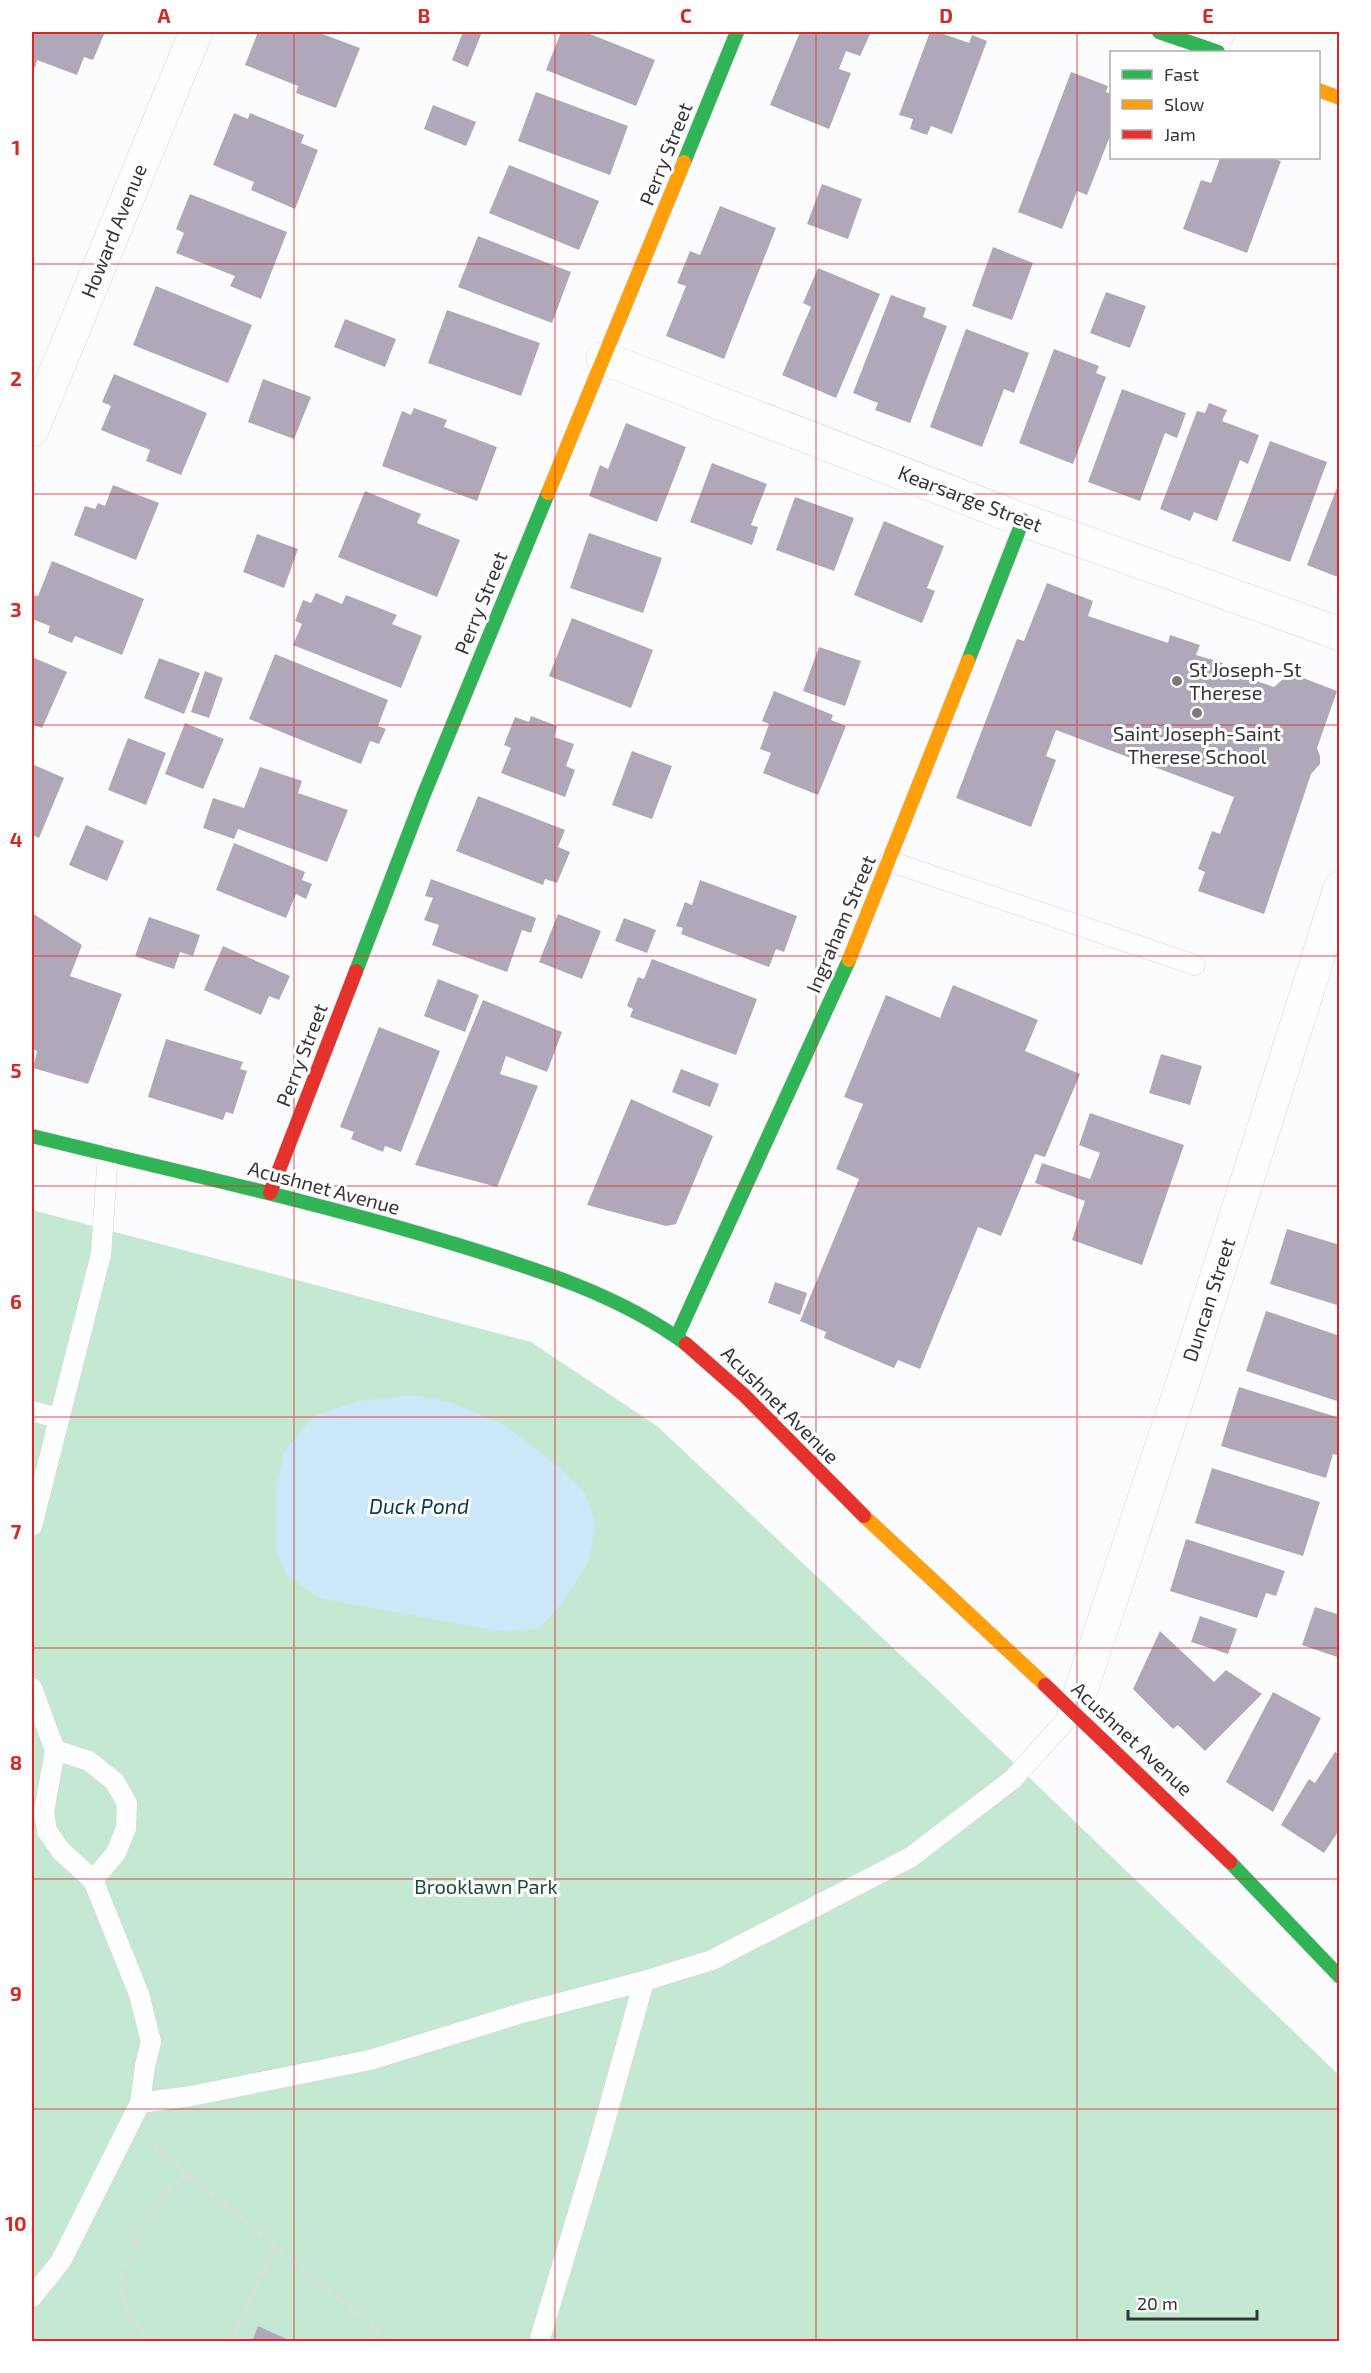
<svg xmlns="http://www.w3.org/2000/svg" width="1371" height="2373" viewBox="0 0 1371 2373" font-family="'Exo 2',sans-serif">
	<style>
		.green { fill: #c4e8d2 }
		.water { fill: #cce7f8 }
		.building { fill: #b0a8b9 }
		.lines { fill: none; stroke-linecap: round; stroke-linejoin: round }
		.lane-casing { stroke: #d6d2d6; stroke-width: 21 }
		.street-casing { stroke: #d6d2d6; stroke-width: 34 }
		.fast-casing { stroke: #d6d2d6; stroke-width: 15 }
		.slow-casing { stroke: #d6d2d6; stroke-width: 15 }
		.jam-casing { stroke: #d6d2d6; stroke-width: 15 }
		.path { stroke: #ddddde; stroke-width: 4; stroke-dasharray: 4.5 4.5; stroke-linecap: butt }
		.lane { stroke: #fffeff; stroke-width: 20 }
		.street { stroke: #fffeff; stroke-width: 33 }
		.fast { stroke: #30b455; stroke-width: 14 }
		.slow { stroke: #ff9f0a; stroke-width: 14 }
		.jam { stroke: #e5322d; stroke-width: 14 }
		.grid { fill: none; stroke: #d62828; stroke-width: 1.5; stroke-opacity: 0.55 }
		.poi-dot { fill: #7d787e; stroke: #fff; stroke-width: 2 }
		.labels { text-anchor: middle; stroke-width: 6; stroke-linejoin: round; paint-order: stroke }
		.street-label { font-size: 20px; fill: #38323a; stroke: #fff }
		.poi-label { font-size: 20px; fill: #38323a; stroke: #fff; text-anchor: start }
		.park-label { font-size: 20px; fill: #1f4a31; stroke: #fff }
		.water-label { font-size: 21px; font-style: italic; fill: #073950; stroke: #fff }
		.neatline { fill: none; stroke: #d62828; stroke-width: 2 }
		.grid-label { font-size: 20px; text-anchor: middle; font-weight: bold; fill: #d62828 }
	</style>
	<rect width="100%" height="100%" fill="#fcfbfd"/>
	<path class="green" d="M32,1210L531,1342L657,1426L939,1691L1339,2075V2341H32Z"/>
	<path class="water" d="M412,1395L451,1402L506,1426L560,1468L585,1493L596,1524L589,1561L562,1603L540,1628L504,1632L318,1598L286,1574L276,1551V1488L284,1452L314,1416L359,1401Z"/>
	<path class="building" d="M32,32H105L93,60L84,57L77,75L37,60L35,68L32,67Z
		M258,32H317L360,48L336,108L296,93L298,86L245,65Z
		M463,32H482L468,67L452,60Z
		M561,32H585L655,60L636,106L546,70Z
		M800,32H871L860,56L846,51L839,69L851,73L829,129L770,105Z
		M930,32H938L969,43L972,35L987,41L952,134L931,126L927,135L910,129L913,119L899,115Z
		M1071,72L1108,86L1106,92L1112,94V131L1087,195L1077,191L1062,229L1018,212Z
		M536,92L628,126L610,175L518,141Z
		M433,105L476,122L466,146L424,129Z
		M234,113L248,119L250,113L304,135L301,143L318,150L295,209L251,190L254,182L213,165Z
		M1220,158H1271L1281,161L1247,253L1183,229L1201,180L1211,183Z
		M509,165L599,201L579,250L489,213Z
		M822,184L862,199L848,239L807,224Z
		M190,194L287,232L261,299L230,286L235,276L176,253L184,233L176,229Z
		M720,206L776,228L724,359L666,336L686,286L677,283L690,251L700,255Z
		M478,236L571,272L552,323L458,287Z
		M993,247L1033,263L1012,320L972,306Z
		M818,268L880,294L836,398L782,375L811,307L803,303Z
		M156,286L252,325L228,383L133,345Z
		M1106,292L1146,306L1130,348L1090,333Z
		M891,295L926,308L923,317L947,326L910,423L875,410L878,403L853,393Z
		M447,310L540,343L521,396L428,363Z
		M345,319L396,339L385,367L334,347Z
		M966,329L1029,353L1014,393L1004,389L982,447L930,427Z
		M1054,349L1099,366L1096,373L1106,377L1073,464L1019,443Z
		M114,374L207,413L181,475L146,461L150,450L101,430L111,406L102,402Z
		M263,379L311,397L294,439L248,422Z
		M1122,389L1186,413L1177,438L1165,433L1140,501L1088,482Z
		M1209,403L1227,410L1222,421L1259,435L1248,464L1240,460L1217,521L1194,512L1190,521L1160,509L1197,411L1205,413Z
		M414,408L447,420L444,427L497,447L477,501L382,466L402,411L411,415Z
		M626,423L686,447L657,522L589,496L600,465L608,469Z
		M1270,441L1327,462L1290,562L1232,541Z
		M712,463L767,484L751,525L758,527L752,545L690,522Z
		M1340,480V578L1307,565Z
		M113,485L159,503L136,560L74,535L85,506L95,509L98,503L105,506Z
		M365,491L421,514L417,523L460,540L437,597L338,557Z
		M795,497L854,518L834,571L776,550Z
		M884,521L944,546L927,588L935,591L922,623L854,595Z
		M589,533L662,558L643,613L570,588Z
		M257,534L298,549L284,588L243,572Z
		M52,561L144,599L122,655L75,636L72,643L48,633L50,626L32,619V595L38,596Z
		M1047,583L1093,601L1088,616L1168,643L1170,635L1200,645L1196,655L1223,663L1221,669L1274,687L1290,673L1337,691L1317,748L1320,756V764L1311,774L1264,914L1198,891L1205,872L1198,869L1212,831L1220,834L1234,797L1056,730L1046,756L1056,760L1031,827L956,798L1017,639L1024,641Z
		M316,593L342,604L346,595L397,615L392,624L422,636L401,688L293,645L302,624L295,621L303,600L311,603Z
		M572,618L653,650L631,708L549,676Z
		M819,647L861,661L845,706L803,691Z
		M275,654L388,700L378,726L386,729L379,744L370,741L361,764L249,719Z
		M32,657L67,672L42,728L32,724Z
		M159,658L200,673L184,714L144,698Z
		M205,671L223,678L209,718L191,712Z
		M774,691L833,715L831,720L846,726L818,795L763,773L771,753L760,749L769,724L762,721Z
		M531,716L557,726L554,737L574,744L566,766L575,770L565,797L501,773L511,748L504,745L515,717L529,722Z
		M185,723L224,739L203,789L165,774Z
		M128,738L166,753L146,805L108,790Z
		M632,751L672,766L652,819L612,805Z
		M32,764L64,778L39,838L32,835Z
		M260,767L302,781L298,793L348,810L327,862L238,829L234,839L203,828L213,798L244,808Z
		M478,796L565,830L558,847L570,852L557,883L545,879L543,885L456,851Z
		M86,825L124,841L107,881L69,865Z
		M234,843L305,872L302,880L312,884L306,899L296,894L286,918L216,890Z
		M431,879L536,918L531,933L522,930L507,972L432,945L439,925L424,920L433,898L425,896Z
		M700,880L797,916L784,952L776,949L769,967L681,934L683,928L676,926L685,902L692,905Z
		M32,913L82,945L70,976L122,994L88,1084L33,1068L37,1051L32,1049Z
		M558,914L601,931L582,979L539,962Z
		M149,917L200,935L193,956L180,952L174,969L135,956Z
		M624,918L656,930L647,953L615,941Z
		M223,946L290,976L279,1000L269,996L261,1015L204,990Z
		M652,959L757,999L736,1055L630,1017L633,1009L627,1006L638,977L644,979Z
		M438,979L479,995L465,1032L424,1016Z
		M953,985L1038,1020L1025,1051L1080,1074L1045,1157L1035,1154L1001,1236L978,1227L920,1369L898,1360L894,1368L824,1338L826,1332L800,1321L859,1179L836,1169L863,1104L844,1097L886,995L940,1018Z
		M483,1000L562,1032L547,1072L506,1056L500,1074L538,1086L497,1187L415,1165Z
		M379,1027L440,1051L401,1152L385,1146L383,1152L351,1139L354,1132L340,1127Z
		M166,1039L243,1062L240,1069L247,1071L233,1114L226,1112L223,1120L148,1097Z
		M1161,1054L1202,1066L1190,1105L1149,1093Z
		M681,1069L719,1084L710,1107L672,1092Z
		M631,1099L713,1136L676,1224L666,1226L587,1205Z
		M1090,1113L1184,1145L1142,1265L1072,1240L1085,1201L1035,1183L1042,1163L1090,1179L1100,1153L1079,1145Z
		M1287,1229L1340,1245V1306L1270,1284Z
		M775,1282L807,1293L800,1315L768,1303Z
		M1266,1311L1340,1336V1402L1246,1371Z
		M1239,1387L1340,1418V1456L1333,1454L1326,1478L1221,1446Z
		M1212,1468L1320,1502L1303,1556L1195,1523Z
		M1186,1539L1285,1571L1276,1596L1266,1593L1257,1618L1170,1591Z
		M1315,1607L1340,1615V1658L1302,1645Z
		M1200,1616L1237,1629L1228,1654L1191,1642Z
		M1160,1631L1214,1682L1226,1670L1262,1694L1205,1751L1178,1725L1173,1729L1133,1689Z
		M1273,1692L1321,1718L1273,1812L1226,1782Z
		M1335,1752L1340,1755V1829L1324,1853L1281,1825L1309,1779L1315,1783Z
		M258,2326L293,2342H252Z"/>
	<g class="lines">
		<defs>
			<path id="lane" d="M1217,52L1225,32
				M889,861L1195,965
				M32,1411L58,1418
				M32,1526L101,1254L108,1154
				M32,1688L55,1750
				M93,1880L116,1853L126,1828L127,1803L114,1781L89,1761L55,1750L44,1812L47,1831L61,1851L93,1880L139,1994L151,2042L145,2066L140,2103L191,2096L370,2060L522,2013L644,1981L597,2150L539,2342
				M644,1981L712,1960L911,1857L1013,1779L1074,1711
				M32,2297L61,2261L140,2103"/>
			<path id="street" d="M603,358L1023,520L1340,634
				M32,430L196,32
				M1074,1711L1187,1370L1340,888"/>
			<path id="fast" d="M1159,32L1218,52
				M684,162L737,32
				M968,661L1023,520
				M356,971L424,794L548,493
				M32,1136C174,1171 318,1202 458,1245C536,1269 620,1295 686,1344
				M677,1336L849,960
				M1230,1862L1340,1977"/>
			<path id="slow" d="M1318,90L1340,98
				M548,493L684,162
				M849,960L968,661
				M864,1516L1045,1685"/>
			<path id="jam" d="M270,1193L356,971
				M686,1344L744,1395L864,1516
				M1045,1685L1230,1862"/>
		</defs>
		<use href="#lane" class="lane-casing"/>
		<use href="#street" class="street-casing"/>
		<use href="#fast" class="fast-casing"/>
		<use href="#slow" class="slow-casing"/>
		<use href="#jam" class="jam-casing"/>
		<path class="path" d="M154,2147L392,2342
			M159,2342L150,2337L133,2321L124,2302L120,2284L124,2266L155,2202L187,2174
			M231,2342L274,2245"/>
		<use href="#lane" class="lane"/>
		<use href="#street" class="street"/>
		<use href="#fast" class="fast"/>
		<use href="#slow" class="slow"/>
		<use href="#jam" class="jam"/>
	</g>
	<path class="grid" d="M294,32V2342M555,32V2342M816,32V2342M1077,32V2342M32,264H1340M32,494H1340M32,725H1340M32,956H1340M32,1186H1340M32,1417H1340M32,1648H1340M32,1879H1340M32,2109H1340"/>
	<g class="poi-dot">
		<circle cx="1177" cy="681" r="6"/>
		<circle cx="1197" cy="713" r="6"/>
	</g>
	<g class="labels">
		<g class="street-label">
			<text transform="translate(666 154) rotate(-68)" y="7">Perry Street</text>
			<text transform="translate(114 231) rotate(-68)" y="7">Howard Avenue</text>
			<text transform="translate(970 499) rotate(21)" y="7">Kearsarge Street</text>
			<text transform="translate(481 603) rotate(-68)" y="7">Perry Street</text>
			<text transform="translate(841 924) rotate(-67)" y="7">Ingraham Street</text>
			<text transform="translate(302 1055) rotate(-69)" y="7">Perry Street</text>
			<text transform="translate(324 1188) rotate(15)" y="7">Acushnet Avenue</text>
			<text transform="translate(1209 1300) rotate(-72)" y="7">Duncan Street</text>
			<text transform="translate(780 1405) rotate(45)" y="7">Acushnet Avenue</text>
			<text transform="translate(1132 1739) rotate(43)" y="7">Acushnet Avenue</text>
		</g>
		<g class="poi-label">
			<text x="1189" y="677">St Joseph-St<tspan x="1189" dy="23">Therese</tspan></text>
			<text x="1197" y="741" text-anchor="middle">Saint Joseph-Saint<tspan x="1197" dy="23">Therese School</tspan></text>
		</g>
		<g class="park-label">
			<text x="486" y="1894">Brooklawn Park</text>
		</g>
		<g class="water-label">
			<text x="419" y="1514">Duck Pond</text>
		</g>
	</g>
	<rect width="1371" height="2373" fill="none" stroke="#ffffff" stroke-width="66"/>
	<rect x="1110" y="51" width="210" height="108" fill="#ffffff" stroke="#afadb0" stroke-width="1.5"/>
	<rect x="1122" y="70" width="30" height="9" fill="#30b455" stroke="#afadb0" stroke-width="1.5"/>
	<text x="1164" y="81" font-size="18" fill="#38323a">Fast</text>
	<rect x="1122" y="100" width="30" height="9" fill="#ff9f0a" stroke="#afadb0" stroke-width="1.5"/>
	<text x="1164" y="111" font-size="18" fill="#38323a">Slow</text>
	<rect x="1122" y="130" width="30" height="9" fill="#e5322d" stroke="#afadb0" stroke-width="1.5"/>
	<text x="1164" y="141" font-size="18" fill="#38323a">Jam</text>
	<path d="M1128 2310v9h129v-9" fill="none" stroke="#38323a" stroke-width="3"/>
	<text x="1137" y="2310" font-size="18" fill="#38323a" stroke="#ffffff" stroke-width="4.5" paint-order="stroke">20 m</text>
	<rect x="33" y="33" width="1305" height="2307" class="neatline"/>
	<g class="grid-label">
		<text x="164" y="23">A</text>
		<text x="424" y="23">B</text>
		<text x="686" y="23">C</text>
		<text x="946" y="23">D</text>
		<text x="1208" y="23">E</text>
		<text x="16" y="155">1</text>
		<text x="16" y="386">2</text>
		<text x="16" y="617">3</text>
		<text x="16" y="847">4</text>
		<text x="16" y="1078">5</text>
		<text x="16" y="1309">6</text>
		<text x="16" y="1539">7</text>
		<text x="16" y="1770">8</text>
		<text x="16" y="2001">9</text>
		<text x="16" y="2231">10</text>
	</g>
</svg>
